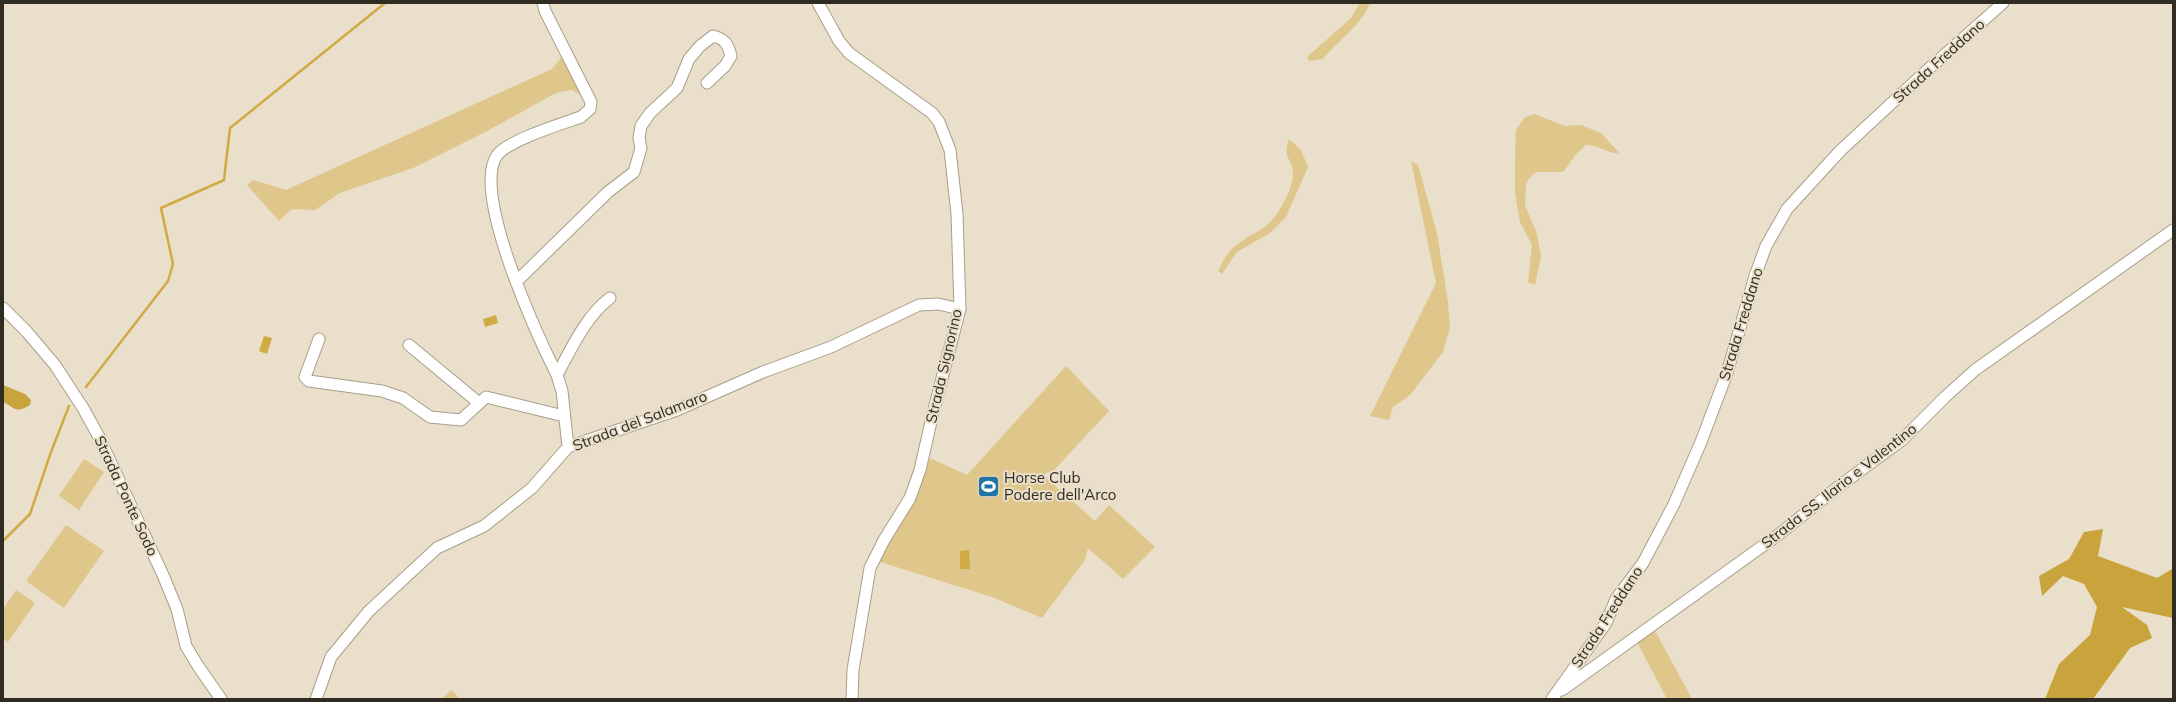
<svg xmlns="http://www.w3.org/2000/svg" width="2176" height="702" viewBox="0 0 2176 702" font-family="Mulish,sans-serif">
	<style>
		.green { fill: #dfc68a }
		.forest { fill: #c9a33c }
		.water { fill: #d1aa44 }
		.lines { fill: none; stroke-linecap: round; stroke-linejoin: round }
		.stream { stroke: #d1aa44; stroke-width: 2.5 }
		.minor-casing { stroke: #a89f8a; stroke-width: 13 }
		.minor { stroke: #fff; stroke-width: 11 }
		.labels { text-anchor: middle; stroke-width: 4; stroke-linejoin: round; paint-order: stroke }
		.street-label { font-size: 15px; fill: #302c24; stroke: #e9dfca }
		.poi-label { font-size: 15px; fill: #302c24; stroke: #e9dfca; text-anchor: start }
	</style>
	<rect width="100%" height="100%" fill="#e9dfca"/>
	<path class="green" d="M1360,3H1370C1360,27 1338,40 1323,59L1309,61L1307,57L1351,18Z
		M563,55L584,97L572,90L556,93L487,131L413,168L340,193L315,210L292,209L279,221L247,185L253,180L286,190L552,69Z
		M1534,114L1565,126L1581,125L1601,133L1620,154C1607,153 1598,145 1586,145L1577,153L1563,172H1536L1530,177L1526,184L1525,205L1537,234L1541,256L1535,285L1528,282L1532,245L1520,222L1515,193V161L1516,130L1524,118Z
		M1289,139L1301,150L1308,167L1286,217L1270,233L1237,252L1222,274L1218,271C1223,261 1228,250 1238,244C1256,230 1266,232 1280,209C1286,199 1294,184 1293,171C1292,158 1282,159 1289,139Z
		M1411,161L1418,165L1437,233L1448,302L1450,328L1443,352L1410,395L1393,407L1389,420L1370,416L1436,283Z
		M1066,366L1109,411L1055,469L1043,475L1095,521L1109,505L1155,547L1123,579L1088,548L1085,560L1042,618L992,597L877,561L915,499L930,458L967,475Z
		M84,459L104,472L79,510L59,496Z
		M66,525L104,551L64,608L26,581Z
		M16,590L35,603L8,642L3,638V609Z
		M1654,629L1692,699H1667L1637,642Z
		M452,690L459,699H441Z"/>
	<path class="forest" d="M3,385L25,394L31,400L30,405C15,414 16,408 3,402Z
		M2103,529L2098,556L2157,578L2172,569L2173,566V618L2122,607L2147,625L2152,638L2130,648L2093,699H2045L2059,664L2090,635L2097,607L2084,584L2063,576L2042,596L2039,576L2069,559L2084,532Z"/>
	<path class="water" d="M496,315L498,323L485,327L483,319Z
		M264,336L272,338L267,354L259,351Z
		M969,550L970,569H960V551Z"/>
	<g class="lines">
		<path class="stream" d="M86,387L168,281L173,264L161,208L224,180L230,128L385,3
			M3,541L30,514L51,452L69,406"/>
		<defs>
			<path id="minor" d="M543,3L545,11L591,102L590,109L581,117C561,124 512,139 498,154C469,189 538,337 557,375
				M818,3L839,41L849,53L932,113L939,122L950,150L957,214L960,309L933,413L920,470L910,498L884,540L870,568L853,670L852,699
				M516,282L608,192L634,172L641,148L639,138L641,126L650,113L677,88L689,59L700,46L713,36C725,39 728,44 731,56L725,66L707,83
				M3,308L27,332L55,365L83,408L99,437L163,575L177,609L186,646L198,666L221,699
				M319,339L305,377L309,381L382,391L403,398L430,417L461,420L486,397L564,416
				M409,345L479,403
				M568,447L562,391L557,375C571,349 586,316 610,298
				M1562,690L1778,535L1838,487L1902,440L1945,397L1975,370L2173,230
				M316,699L331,657L369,611L437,548L484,526L532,488L568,447L677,410L763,372L831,347L919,305L938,304L960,309
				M1552,699L1606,623L1616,599L1643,563L1674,504L1701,442L1727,373L1755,276L1766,246L1787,209L1840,151L1923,74L2003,3"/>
		</defs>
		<use href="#minor" class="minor-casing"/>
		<use href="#minor" class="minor"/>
	</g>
	<defs>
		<symbol id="stadium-square" viewBox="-11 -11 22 22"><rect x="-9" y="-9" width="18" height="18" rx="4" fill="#2374a5" stroke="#e9dfca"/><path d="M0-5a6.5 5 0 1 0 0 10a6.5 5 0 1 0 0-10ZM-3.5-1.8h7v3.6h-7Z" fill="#fff"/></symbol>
	</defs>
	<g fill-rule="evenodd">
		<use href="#stadium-square" x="976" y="474" width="25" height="25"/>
	</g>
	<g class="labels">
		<g class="street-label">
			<text transform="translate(1939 61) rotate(-42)" y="5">Strada Freddano</text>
			<text transform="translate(1741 324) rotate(-73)" y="5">Strada Freddano</text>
			<text transform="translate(944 366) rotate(-77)" y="5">Strada Signorino</text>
			<text transform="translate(640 421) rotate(-21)" y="5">Strada del Salamaro</text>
			<text transform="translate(1839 486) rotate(-38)" y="5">Strada SS. Ilario e Valentino</text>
			<text transform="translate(126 496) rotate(65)" y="5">Strada Ponte Sodo</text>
			<text transform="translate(1607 617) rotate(-57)" y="5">Strada Freddano</text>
		</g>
		<g class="poi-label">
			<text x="1004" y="483">Horse Club<tspan x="1004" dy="17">Podere dell'Arco</tspan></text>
		</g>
	</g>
	<rect width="2176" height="702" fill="none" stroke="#302c24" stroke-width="8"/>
</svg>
